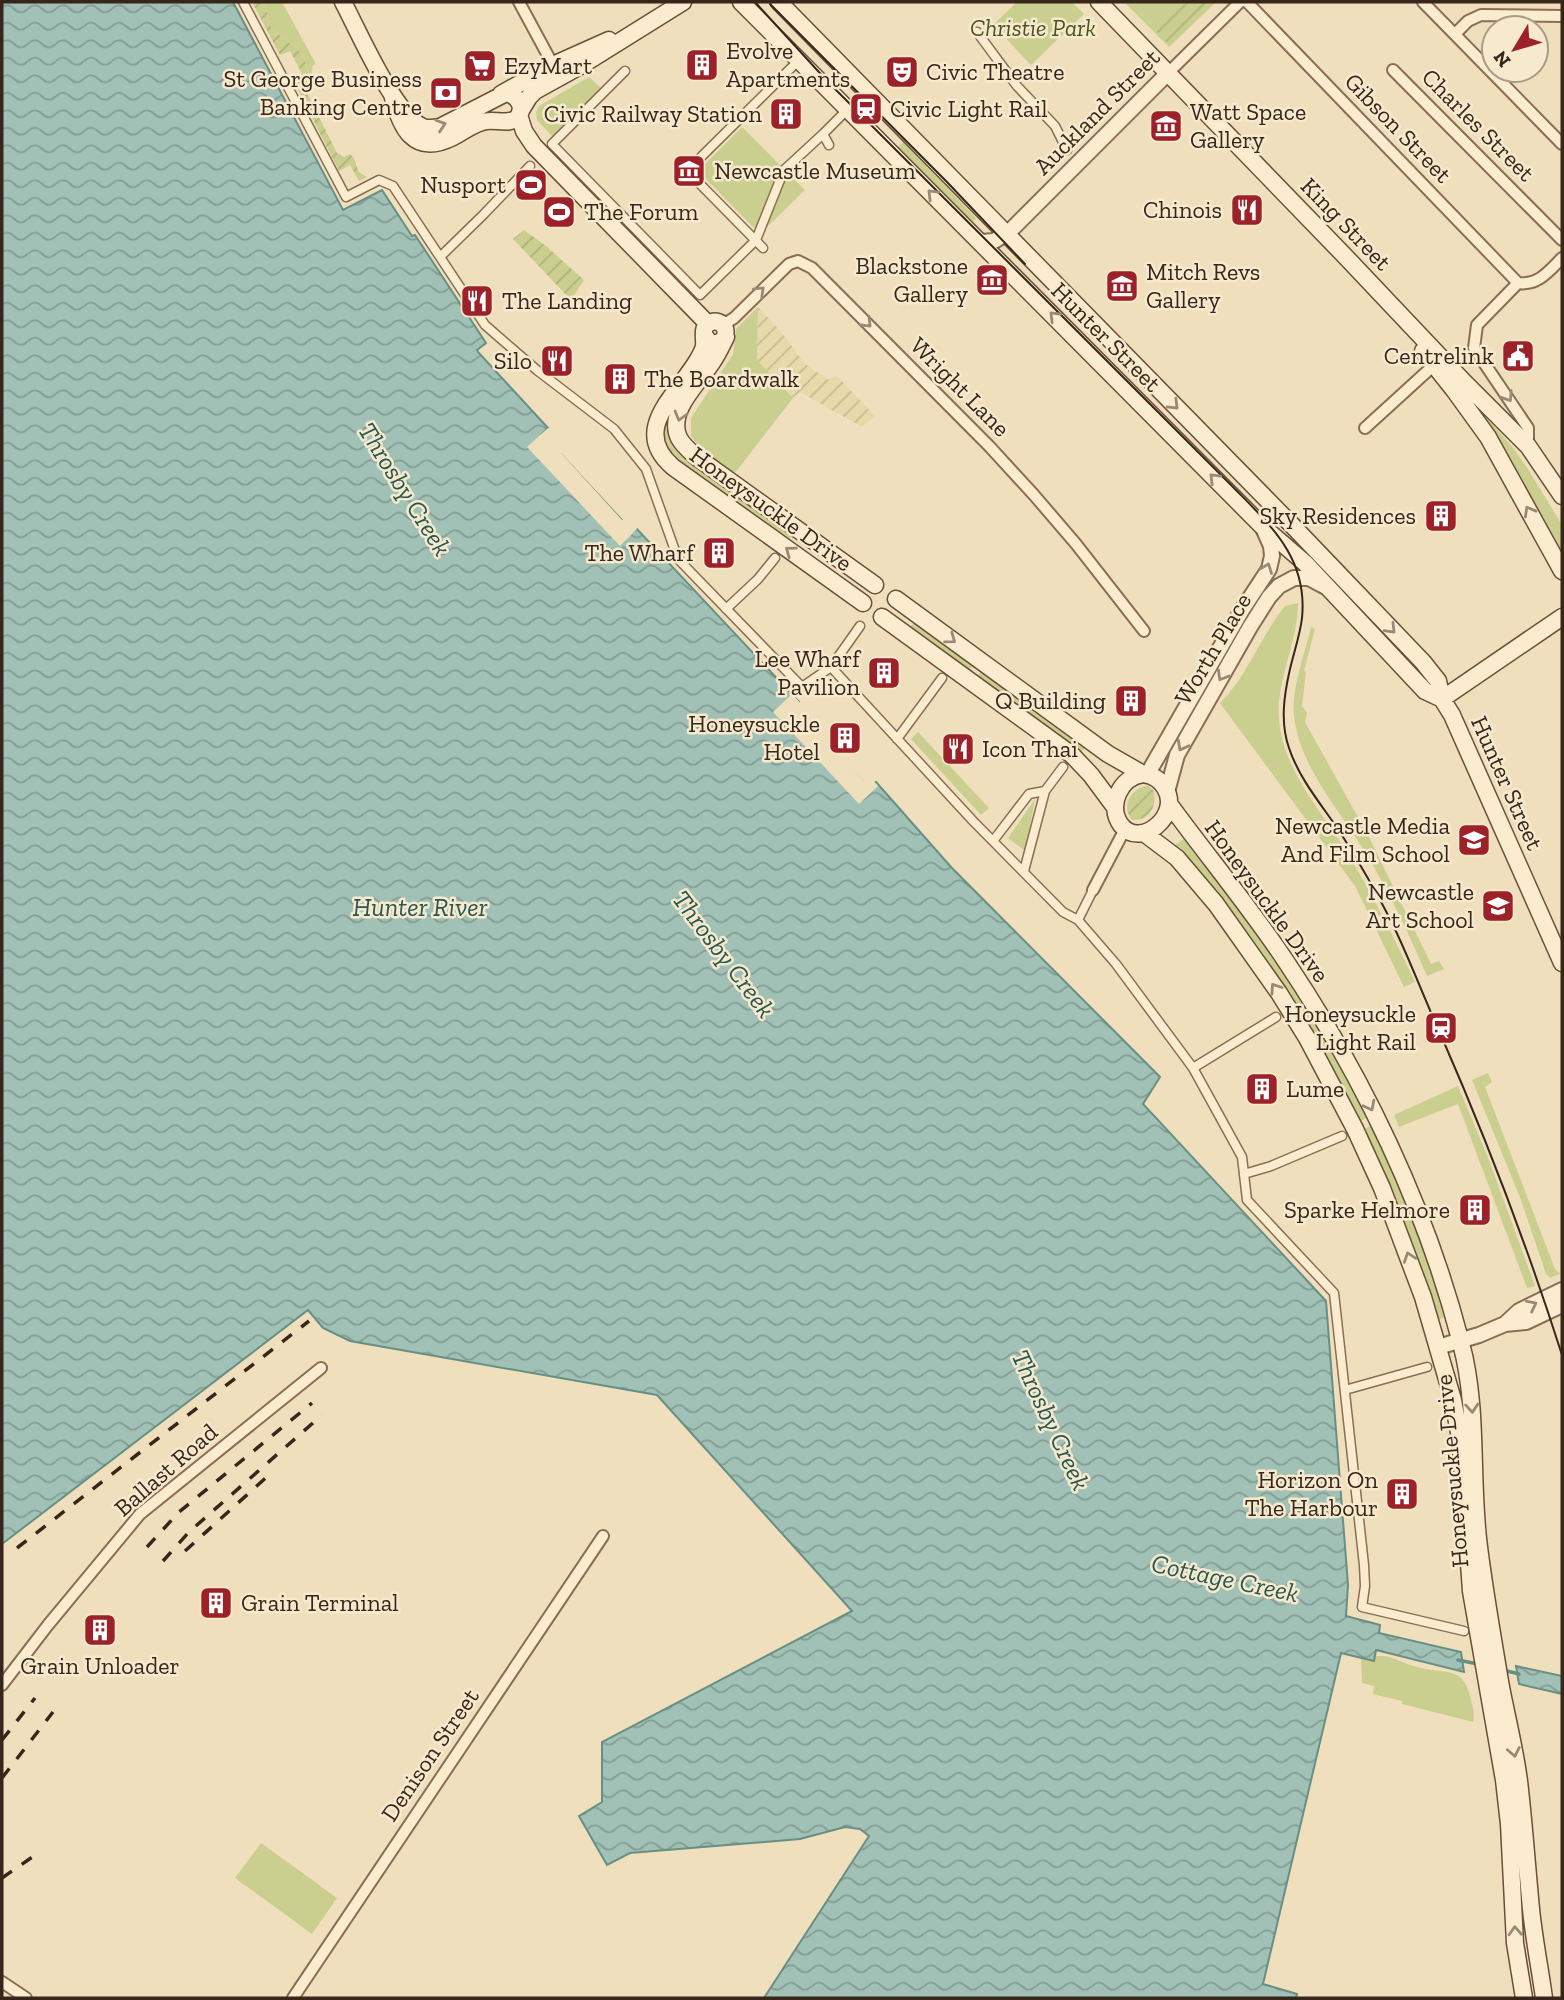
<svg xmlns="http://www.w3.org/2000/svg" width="1564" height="2000" viewBox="0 0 1564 2000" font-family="'Zilla Slab',serif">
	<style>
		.farmland { fill: url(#farmland-furrows) }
		.green { fill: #cacf90 }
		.garden { fill: url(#garden-furrows) }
		.water { fill: url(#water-waves); stroke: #688f84; stroke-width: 2 }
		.pier { fill: #f0dfbd }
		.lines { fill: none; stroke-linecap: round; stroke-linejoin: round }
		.stream { stroke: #688f84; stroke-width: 3.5 }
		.pedestrian-casing { stroke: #896e55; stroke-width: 11 }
		.minor-casing { stroke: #896e55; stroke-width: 14 }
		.tertiary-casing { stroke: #896e55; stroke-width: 18 }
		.secondary-casing { stroke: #6b4f38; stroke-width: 19 }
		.pedestrian { stroke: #fbecd0; stroke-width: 8 }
		.minor { stroke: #fbecd0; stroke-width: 10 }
		.tertiary { stroke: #fbecd0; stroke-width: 14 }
		.secondary { stroke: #fbecd0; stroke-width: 16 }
		.tram { stroke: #37271b; stroke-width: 2 }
		.rail { stroke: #37271b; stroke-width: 3.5; stroke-dasharray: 12 12; stroke-linecap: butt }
		.oneway { stroke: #998a76 }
		.labels { text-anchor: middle; stroke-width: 5; stroke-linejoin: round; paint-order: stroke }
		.park-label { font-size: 24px; font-style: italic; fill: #4a5520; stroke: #f7e9cd }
		.poi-label { font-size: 24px; fill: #37271b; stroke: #f7e9cd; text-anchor: end }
		.street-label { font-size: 24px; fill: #37271b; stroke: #f7e9cd }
		.water-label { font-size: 26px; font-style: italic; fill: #295853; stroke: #f7e9cd }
	</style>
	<defs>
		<pattern id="farmland-furrows" width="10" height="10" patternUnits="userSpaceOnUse" patternTransform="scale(1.75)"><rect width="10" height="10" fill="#e6daaa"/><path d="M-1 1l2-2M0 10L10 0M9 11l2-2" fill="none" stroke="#c6bb92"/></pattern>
		<pattern id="garden-furrows" width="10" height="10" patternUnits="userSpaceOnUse" patternTransform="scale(1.75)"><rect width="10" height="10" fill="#cacf90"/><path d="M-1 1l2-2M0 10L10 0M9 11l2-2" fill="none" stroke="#aeb27c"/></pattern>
		<pattern id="water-waves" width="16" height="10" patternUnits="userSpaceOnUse" patternTransform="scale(1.75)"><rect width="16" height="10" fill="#a1c1b6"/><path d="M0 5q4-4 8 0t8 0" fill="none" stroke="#849d93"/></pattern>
	</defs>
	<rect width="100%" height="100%" fill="#f0dfbd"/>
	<path class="farmland" d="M758,307L782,333L805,364L829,380L836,375L875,416L862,427L800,392L793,398L757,360Z"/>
	<path class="green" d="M264,2H282L316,64L313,65L311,77L308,79V72L305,60L297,48L272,30Z
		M1017,2H1072L1084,14L1031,65L993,25Z
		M1124,2H1216L1169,47Z
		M589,77L601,88L552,136L537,120L536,112L539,106Z
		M742,127L805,190L760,234L698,171Z
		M903,142L976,218L973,222L898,147Z
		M758,307L757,360L793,398L735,473L703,452L691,436V418L733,354L736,329Z
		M1440,363L1514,449L1528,469L1562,525V553L1490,433Z
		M671,411L666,428L675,446L794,532L786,544L673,463L658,429Z
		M1298,603C1298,642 1276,680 1279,719C1283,773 1325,814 1351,859C1375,899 1395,940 1415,982L1404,987L1355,886L1220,703C1245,680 1262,634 1285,606Z
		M916,620L975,663L967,674L907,631Z
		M1311,627L1315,629L1304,671L1306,672L1302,706L1307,713L1305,722L1369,837L1431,964L1439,961L1444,969L1427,976C1409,934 1389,892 1365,852C1339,809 1300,768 1294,716C1291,689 1305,654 1311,627Z
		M983,669L1087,745L1079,756L975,680Z
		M918,732L989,808L981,815L911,739Z
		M1035,799L1025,851L1008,838Z
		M1186,837L1217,875L1303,998L1369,1117L1356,1123L1174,846Z
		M1488,1073L1492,1082L1485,1087L1555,1269L1560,1274L1550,1278L1546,1274L1521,1200L1472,1080Z
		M1458,1086L1489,1160L1535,1286L1527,1288L1458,1104L1399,1127L1394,1115Z
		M1373,1125L1397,1180L1428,1259L1445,1317L1435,1321L1360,1131Z
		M1361,1656C1370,1657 1381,1655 1389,1657C1400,1660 1410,1666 1421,1668C1447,1674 1464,1666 1471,1700C1473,1708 1475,1714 1473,1722L1402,1704V1701L1373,1694L1374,1686L1362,1683Z
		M261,1843L337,1898L312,1934L235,1878Z"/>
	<path class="garden" d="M252,2H264L272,30L297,48L305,60L308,72L306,91L337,153L344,157L350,154C357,160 355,165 359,172L366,177L359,181L350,165L339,171L293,80L302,74L290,51L280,55Z
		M1192,2H1211L1169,45L1157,32V22L1170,9Z
		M524,230L546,246L584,280L571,300L513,239Z
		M1145,786H1149L1154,791C1157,807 1149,821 1132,820C1121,806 1130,791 1145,786Z"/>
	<path class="water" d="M2,2H233L343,210L382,190L412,236L415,235L486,343L477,350L478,352L548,428L542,434L633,532L637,529L799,702L794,711L869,788L876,782L951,867L1160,1077L1143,1104L1326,1301L1348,1585L1346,1616L1380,1625L1379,1633L1461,1652L1464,1672L1376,1650L1374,1661L1341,1653L1263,1984L1297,1994L1296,1998H764L869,1836L860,1829L845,1827L800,1839L630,1853L607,1865L579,1816L602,1802V1742L852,1611L657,1395L350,1341L323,1328L308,1310L2,1544Z
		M1516,1666L1562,1676V1694L1519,1684Z"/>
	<path class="pier" d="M548,428L551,430L546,434L562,451L561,453L622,520L624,519L633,528L635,526L637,529L620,546L527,447Z
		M792,694L802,705L799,710L803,715V717L864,781L869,784L873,780L878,786L859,804L773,712Z"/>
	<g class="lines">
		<path class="stream" d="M1458,1660L1478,1664
			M1503,1670L1519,1674"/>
		<defs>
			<path id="pedestrian" d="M243,2L346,197L379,180L393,186L485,325L538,371L614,429L646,469L678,559L802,687L831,667L974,822L1063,912L1078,920L1116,964L1193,1068L1242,1157L1247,1200L1334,1293L1364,1565L1365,1586L1362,1607L1464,1631
				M977,32L1017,86L1055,126L1067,150
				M625,71L552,144L700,295L756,240L784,170L823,134
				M829,145L823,134L847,110
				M701,157L793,66
				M696,180L763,248
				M440,257L483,215L530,166
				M726,609L758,579L775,558
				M831,667L860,626
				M897,739L942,678
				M993,841L1029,794L1045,791
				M1024,871L1045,791L1063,767
				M1078,920L1093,890
				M1193,1068L1276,1017
				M1244,1174L1271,1166L1342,1136
				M1345,1390L1427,1367"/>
			<path id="minor" d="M519,2L553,65
				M1247,2L1518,283
				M1423,2L1562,144
				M1455,34L1468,21L1481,15L1562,16
				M1393,70L1562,240
				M1168,73L1240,2
				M1518,283L1477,325L1474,348L1528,428V446
				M1518,283C1538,286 1549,271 1562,258
				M723,325L734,318L789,264L798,261L812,268L990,447L1034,495L1076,544L1144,631
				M1365,428L1433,366
				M1093,890L1125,829
				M2,1685L48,1625L140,1514L321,1368
				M2,1982L26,1998
				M293,1998L603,1536"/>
			<path id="tertiary" d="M981,242L994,241L1010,231L1168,73
				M1147,775L1242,610L1269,569L1272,556L1271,546L1263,528
				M1167,792L1177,755L1250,627L1269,597L1279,586L1294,578H1309L1324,586
				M1505,1324L1526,1322L1562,1305
				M1438,1347L1479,1335L1505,1324L1519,1311L1562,1290"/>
			<path id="secondary" d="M343,2C358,30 395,116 423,127C429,129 434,128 440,127L506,93C516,95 526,106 518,117C510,126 493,118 482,122C471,125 463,132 453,137C413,157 400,127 392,94
				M741,2L1262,526L1305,563L1425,691L1442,699
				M779,2L1288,521L1423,662L1438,681L1442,699L1452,715L1562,963
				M1099,2L1342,253L1465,383L1528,446L1562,496
				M501,94L553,65L609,40
				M520,112L529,97L535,91L582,65L683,2
				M519,115L524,131L534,146L708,324
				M704,335L709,342L717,344L724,339C726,334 727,329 722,324C719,322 715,321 712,322C700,325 705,337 704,346C703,351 700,356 697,361C676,396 630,430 673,467L863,603
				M726,337C722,345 718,354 713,361C700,382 666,411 679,438C684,447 691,452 698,458L875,585
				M1423,351L1454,390L1488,437L1562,571
				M896,599L1108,754L1143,774
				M882,617L1072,755L1091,775L1114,806
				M1442,699L1562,617
				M1143,774C1152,775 1160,779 1165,788C1182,815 1140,850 1121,825C1107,806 1120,777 1143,774Z
				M1170,805C1208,857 1249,906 1285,960C1363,1076 1426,1207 1461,1343C1479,1410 1470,1479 1479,1547C1485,1594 1493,1640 1501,1687C1507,1718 1515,1750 1519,1781C1524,1824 1527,1867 1531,1909C1534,1939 1540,1969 1544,1998
				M1144,833L1177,858L1216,904L1279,993L1307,1038L1355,1129L1382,1188L1423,1297L1453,1400L1460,1438L1471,1591L1504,1780L1509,1824L1515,1943L1524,1998"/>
		</defs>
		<use href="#pedestrian" class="pedestrian-casing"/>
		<use href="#minor" class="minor-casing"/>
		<use href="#tertiary" class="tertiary-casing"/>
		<use href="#secondary" class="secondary-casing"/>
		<use href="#pedestrian" class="pedestrian"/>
		<use href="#minor" class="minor"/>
		<use href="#tertiary" class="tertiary"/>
		<use href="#secondary" class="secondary"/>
		<path class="tram" d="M755,2L828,82L1233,487C1271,526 1308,558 1302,618C1300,635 1294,652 1290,669C1284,695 1280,722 1289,748C1299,778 1320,803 1338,829C1357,859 1375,889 1391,921C1409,957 1423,996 1440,1033C1486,1138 1527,1245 1562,1355
			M770,4L947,182L1025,264"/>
		<path class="rail" d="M147,1547L179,1512L312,1403
			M17,1548L309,1321
			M185,1551L270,1474
			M163,1561L189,1532L322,1415
			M2,1740L35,1698
			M2,1778L53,1712
			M2,1878L41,1851"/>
	</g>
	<defs><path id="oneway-chevron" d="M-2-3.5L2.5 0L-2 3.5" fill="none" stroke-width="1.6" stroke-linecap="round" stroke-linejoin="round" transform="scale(1.75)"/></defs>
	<g class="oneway">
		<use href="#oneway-chevron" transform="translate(441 125) rotate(-18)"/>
		<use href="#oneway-chevron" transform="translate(932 194) rotate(-135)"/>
		<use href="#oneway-chevron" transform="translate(760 291) rotate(-44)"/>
		<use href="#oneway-chevron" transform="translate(1054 316) rotate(-135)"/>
		<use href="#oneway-chevron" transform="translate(867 323) rotate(45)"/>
		<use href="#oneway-chevron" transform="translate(1508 397) rotate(57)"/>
		<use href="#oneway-chevron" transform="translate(1174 405) rotate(45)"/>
		<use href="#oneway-chevron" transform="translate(680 416) rotate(106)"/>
		<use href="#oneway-chevron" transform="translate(1214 478) rotate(-135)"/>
		<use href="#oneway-chevron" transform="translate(1529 511) rotate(-119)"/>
		<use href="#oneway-chevron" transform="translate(790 551) rotate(-144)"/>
		<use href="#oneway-chevron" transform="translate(1267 568) rotate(-69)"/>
		<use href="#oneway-chevron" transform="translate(1391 629) rotate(46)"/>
		<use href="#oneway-chevron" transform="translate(951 639) rotate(36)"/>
		<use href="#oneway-chevron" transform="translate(1222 676) rotate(120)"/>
		<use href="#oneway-chevron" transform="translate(1182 746) rotate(118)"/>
		<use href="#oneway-chevron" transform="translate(1275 988) rotate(-124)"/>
		<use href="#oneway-chevron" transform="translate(1370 1106) rotate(63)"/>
		<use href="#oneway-chevron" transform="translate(1409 1257) rotate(-109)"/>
		<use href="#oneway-chevron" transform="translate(1532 1305) rotate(-26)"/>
		<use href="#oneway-chevron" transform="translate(1472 1408) rotate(86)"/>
		<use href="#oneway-chevron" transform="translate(1514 1752) rotate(79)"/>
		<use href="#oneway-chevron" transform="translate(1515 1931) rotate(-93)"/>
	</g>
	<defs>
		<symbol id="building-square" viewBox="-11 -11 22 22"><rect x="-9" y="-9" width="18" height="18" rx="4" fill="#9c2128" stroke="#f7e9cd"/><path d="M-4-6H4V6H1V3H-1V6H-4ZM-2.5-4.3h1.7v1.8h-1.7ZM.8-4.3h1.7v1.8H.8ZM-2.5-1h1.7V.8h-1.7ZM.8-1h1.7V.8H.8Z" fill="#fff"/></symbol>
		<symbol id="supermarket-square" viewBox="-11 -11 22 22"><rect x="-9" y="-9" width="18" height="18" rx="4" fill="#9c2128" stroke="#f7e9cd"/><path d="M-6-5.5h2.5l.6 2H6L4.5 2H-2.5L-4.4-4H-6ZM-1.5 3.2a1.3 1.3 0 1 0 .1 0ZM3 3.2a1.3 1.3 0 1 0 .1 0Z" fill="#fff"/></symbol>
		<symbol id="theatre-square" viewBox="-11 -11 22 22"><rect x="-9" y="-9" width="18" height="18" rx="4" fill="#9c2128" stroke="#f7e9cd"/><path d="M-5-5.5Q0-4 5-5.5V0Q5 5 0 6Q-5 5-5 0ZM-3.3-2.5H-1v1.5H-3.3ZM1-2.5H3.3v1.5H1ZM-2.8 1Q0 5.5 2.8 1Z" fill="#fff"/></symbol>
		<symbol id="bank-square" viewBox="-11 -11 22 22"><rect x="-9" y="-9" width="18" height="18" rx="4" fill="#9c2128" stroke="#f7e9cd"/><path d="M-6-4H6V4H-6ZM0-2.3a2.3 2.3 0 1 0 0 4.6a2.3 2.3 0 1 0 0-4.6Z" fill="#fff"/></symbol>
		<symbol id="station-square" viewBox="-11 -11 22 22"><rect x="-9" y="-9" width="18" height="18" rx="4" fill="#9c2128" stroke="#f7e9cd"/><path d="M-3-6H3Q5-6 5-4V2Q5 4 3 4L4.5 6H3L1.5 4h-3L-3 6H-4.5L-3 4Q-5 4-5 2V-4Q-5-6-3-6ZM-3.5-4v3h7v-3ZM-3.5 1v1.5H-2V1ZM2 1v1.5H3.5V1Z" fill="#fff"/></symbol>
		<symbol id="museum-square" viewBox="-11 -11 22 22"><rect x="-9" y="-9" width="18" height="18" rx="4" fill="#9c2128" stroke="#f7e9cd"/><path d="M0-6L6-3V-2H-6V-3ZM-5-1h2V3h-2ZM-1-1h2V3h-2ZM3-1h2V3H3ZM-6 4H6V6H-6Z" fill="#fff"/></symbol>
		<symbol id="stadium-square" viewBox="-11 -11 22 22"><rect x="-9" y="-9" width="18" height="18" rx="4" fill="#9c2128" stroke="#f7e9cd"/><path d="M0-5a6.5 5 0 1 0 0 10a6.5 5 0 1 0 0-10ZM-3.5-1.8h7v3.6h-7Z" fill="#fff"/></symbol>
		<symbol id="restaurant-square" viewBox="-11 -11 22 22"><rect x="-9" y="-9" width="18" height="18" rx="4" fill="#9c2128" stroke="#f7e9cd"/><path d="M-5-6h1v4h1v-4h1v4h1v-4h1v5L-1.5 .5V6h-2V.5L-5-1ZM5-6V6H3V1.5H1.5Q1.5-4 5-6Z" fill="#fff"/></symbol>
		<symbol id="civic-square" viewBox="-11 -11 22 22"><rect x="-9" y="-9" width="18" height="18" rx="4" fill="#9c2128" stroke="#f7e9cd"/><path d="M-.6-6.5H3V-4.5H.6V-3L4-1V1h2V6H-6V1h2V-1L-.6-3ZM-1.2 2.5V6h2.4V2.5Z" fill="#fff"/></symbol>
		<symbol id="university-square" viewBox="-11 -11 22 22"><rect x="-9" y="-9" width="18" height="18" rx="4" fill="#9c2128" stroke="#f7e9cd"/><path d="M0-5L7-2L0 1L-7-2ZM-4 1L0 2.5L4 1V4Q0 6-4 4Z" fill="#fff"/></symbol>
	</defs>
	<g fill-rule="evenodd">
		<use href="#building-square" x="683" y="46" width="38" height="38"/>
		<use href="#supermarket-square" x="461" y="47" width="38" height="38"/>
		<use href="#theatre-square" x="883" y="53" width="38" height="38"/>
		<use href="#bank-square" x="427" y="74" width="38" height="38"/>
		<use href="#station-square" x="847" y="90" width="38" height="38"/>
		<use href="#building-square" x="767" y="95" width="38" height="38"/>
		<use href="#museum-square" x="1147" y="107" width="38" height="38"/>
		<use href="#museum-square" x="670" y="152" width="38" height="38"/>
		<use href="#stadium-square" x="512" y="166" width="38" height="38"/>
		<use href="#restaurant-square" x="1228" y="191" width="38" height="38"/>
		<use href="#stadium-square" x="540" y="193" width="38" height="38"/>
		<use href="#museum-square" x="973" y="261" width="38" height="38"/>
		<use href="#museum-square" x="1103" y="267" width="38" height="38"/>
		<use href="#restaurant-square" x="458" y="282" width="38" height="38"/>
		<use href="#civic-square" x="1499" y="337" width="38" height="38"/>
		<use href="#restaurant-square" x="538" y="342" width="38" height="38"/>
		<use href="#building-square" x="601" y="360" width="38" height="38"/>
		<use href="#building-square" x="1422" y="497" width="38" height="38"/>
		<use href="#building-square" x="700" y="534" width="38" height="38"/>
		<use href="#building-square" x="865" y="654" width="38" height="38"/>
		<use href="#building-square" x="1112" y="682" width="38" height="38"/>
		<use href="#building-square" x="826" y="719" width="38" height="38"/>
		<use href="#restaurant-square" x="939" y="730" width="38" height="38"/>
		<use href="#university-square" x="1455" y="821" width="38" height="38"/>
		<use href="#university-square" x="1479" y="887" width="38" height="38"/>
		<use href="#station-square" x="1422" y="1009" width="38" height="38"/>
		<use href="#building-square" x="1243" y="1070" width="38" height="38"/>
		<use href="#building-square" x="1456" y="1191" width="38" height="38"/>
		<use href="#building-square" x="1383" y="1475" width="38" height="38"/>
		<use href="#building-square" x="197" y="1584" width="38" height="38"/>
		<use href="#building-square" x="81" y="1611" width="38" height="38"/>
	</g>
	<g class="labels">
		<g class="park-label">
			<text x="1033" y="36">Christie Park</text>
		</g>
		<g class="poi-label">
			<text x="726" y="59" text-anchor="start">Evolve<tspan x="726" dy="28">Apartments</tspan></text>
			<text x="504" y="74" text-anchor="start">EzyMart</text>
			<text x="926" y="80" text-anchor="start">Civic Theatre</text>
			<text x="422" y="87">St George Business<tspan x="422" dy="28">Banking Centre</tspan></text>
			<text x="890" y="117" text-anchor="start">Civic Light Rail</text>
			<text x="1190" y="120" text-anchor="start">Watt Space<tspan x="1190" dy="28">Gallery</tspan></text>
			<text x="762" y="122">Civic Railway Station</text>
			<text x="714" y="179" text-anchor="start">Newcastle Museum</text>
			<text x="506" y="193">Nusport</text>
			<text x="1222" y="218">Chinois</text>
			<text x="584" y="220" text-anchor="start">The Forum</text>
			<text x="968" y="274">Blackstone<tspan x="968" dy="28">Gallery</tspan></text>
			<text x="1146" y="280" text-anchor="start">Mitch Revs<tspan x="1146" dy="28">Gallery</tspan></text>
			<text x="502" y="309" text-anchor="start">The Landing</text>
			<text x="1494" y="364">Centrelink</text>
			<text x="532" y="369">Silo</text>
			<text x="644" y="387" text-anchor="start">The Boardwalk</text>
			<text x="1416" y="524">Sky Residences</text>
			<text x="694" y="561">The Wharf</text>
			<text x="860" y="667">Lee Wharf<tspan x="860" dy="28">Pavilion</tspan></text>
			<text x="1106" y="709">Q Building</text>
			<text x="820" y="732">Honeysuckle<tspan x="820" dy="28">Hotel</tspan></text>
			<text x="982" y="757" text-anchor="start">Icon Thai</text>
			<text x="1450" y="834">Newcastle Media<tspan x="1450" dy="28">And Film School</tspan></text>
			<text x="1474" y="900">Newcastle<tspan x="1474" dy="28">Art School</tspan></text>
			<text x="1416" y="1022">Honeysuckle<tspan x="1416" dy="28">Light Rail</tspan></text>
			<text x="1286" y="1097" text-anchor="start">Lume</text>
			<text x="1450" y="1218">Sparke Helmore</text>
			<text x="1378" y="1488">Horizon On<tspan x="1378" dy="28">The Harbour</tspan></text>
			<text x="241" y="1611" text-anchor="start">Grain Terminal</text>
			<text x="100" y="1674" text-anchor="middle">Grain Unloader</text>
		</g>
		<g class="street-label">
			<text transform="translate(1097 112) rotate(-45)" y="8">Auckland Street</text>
			<text transform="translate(1478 125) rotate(45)" y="8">Charles Street</text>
			<text transform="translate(1398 128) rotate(46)" y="8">Gibson Street</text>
			<text transform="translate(1346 224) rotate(46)" y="8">King Street</text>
			<text transform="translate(1106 337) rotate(45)" y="8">Hunter Street</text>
			<text transform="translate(960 387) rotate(45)" y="8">Wright Lane</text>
			<text transform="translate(771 509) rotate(36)" y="8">Honeysuckle Drive</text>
			<text transform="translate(1213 649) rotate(-59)" y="8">Worth Place</text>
			<text transform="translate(1507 783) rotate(66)" y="8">Hunter Street</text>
			<text transform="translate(1267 901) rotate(54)" y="8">Honeysuckle Drive</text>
			<text transform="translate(166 1470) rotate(-41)" y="8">Ballast Road</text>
			<text transform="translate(1452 1471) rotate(-95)" y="8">Honeysuckle Drive</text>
			<text transform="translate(430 1755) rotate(-56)" y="8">Denison Street</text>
		</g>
		<g class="water-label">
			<text transform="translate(405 489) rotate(58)" y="9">Throsby Creek</text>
			<text x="420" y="916">Hunter River</text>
			<text transform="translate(724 954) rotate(53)" y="9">Throsby Creek</text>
			<text transform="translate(1051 1420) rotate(65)" y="9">Throsby Creek</text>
			<text transform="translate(1225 1578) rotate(12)" y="9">Cottage Creek</text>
		</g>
	</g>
	<rect width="1564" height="2000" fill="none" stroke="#37271b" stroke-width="7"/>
	<g transform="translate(1515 49) rotate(232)"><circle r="33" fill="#f7e9cd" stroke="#aa9b86" stroke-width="2"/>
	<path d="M0-5L12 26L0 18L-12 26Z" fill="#9c2128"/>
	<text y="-10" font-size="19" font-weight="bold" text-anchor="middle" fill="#37271b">N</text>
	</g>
</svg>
